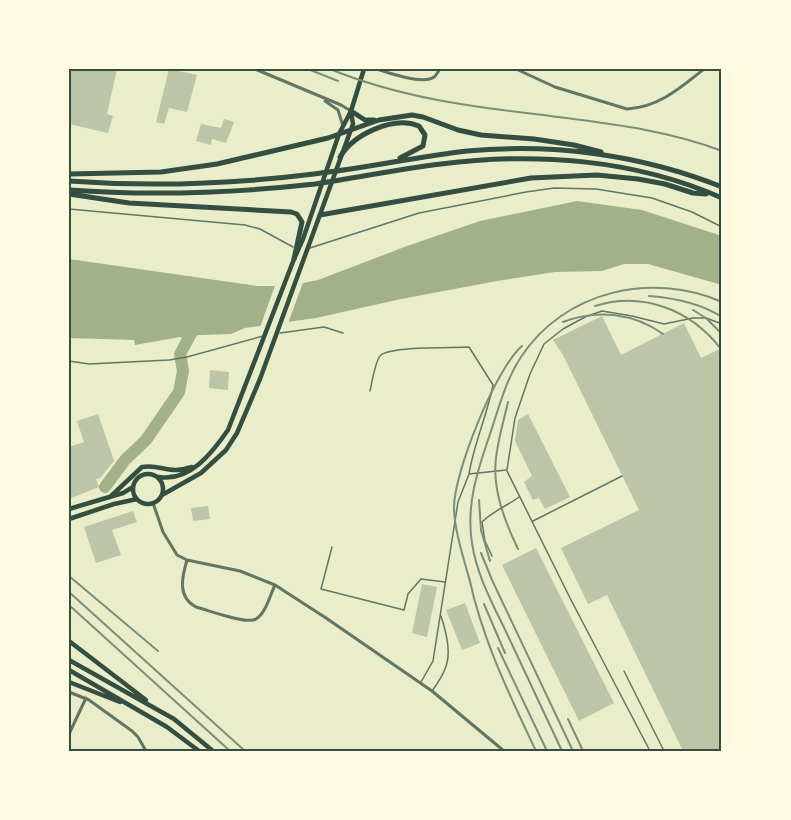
<svg xmlns="http://www.w3.org/2000/svg" width="791" height="820" viewBox="0 0 791 820" font-family="'Public Sans',sans-serif">
	<style>
		.water { fill: #a3b18a }
		.pier { fill: #e9edc9 }
		.lines { fill: none; stroke-linecap: round; stroke-linejoin: round }
		.river { stroke: #a3b18a; stroke-width: 12 }
		.building { fill: #bcc5a7 }
		.service { stroke: #617663; stroke-width: 1.5 }
		.minor { stroke: #617663; stroke-width: 3 }
		.secondary { stroke: #344e41; stroke-width: 4.5 }
		.primary { stroke: #344e41; stroke-width: 4.5 }
		.motorway { stroke: #344e41; stroke-width: 5 }
		.rail { stroke: #7c8e77; stroke-width: 2 }
		.neatline { fill: none; stroke: #344e41; stroke-width: 2 }
	</style>
	<rect width="100%" height="100%" fill="#e9edc9"/>
	<path class="water" d="M577,201L642,210L722,236V285L648,264H624L602,271L555,272L497,281L401,299L316,318L245,328L231,334L199,335L193,337L190,344H186L183,338L180,337L135,345L134,340L69,338V259L257,286H288L318,280L407,246L480,221Z"/>
	<path class="pier" d="M304,280L287,326L259,330L276,283Z"/>
	<g class="lines">
		<path class="river" d="M105,487L125,460L146,440L179,392L183,371L180,354L192,332"/>
	</g>
	<path class="building" d="M69,69H117L107,114L113,116L108,133L69,124Z
		M169,69L197,75L187,112L169,108L164,124L156,122Z
		M224,119L234,122L226,143L212,139L211,145L196,141L201,124L221,128Z
		M602,316L621,355L684,323L701,358L722,348V751H683L607,595L588,604L561,548L639,510L563,355L553,340Z
		M210,370L229,372L228,390L209,388Z
		M98,414L114,461L100,478L96,479L99,487L69,499V447L84,442L77,421Z
		M528,414L570,497L545,509L539,498L533,500L524,482L532,476L515,441L518,420Z
		M208,506L210,519L193,521L191,508Z
		M133,511L137,522L112,530L121,555L96,563L84,527Z
		M536,548L614,703L579,721L502,565Z
		M422,584L437,587L427,637L412,633Z
		M465,603L480,643L462,650L446,610Z"/>
	<g class="lines">
		<path class="service" d="M69,209L245,225L260,229L293,247
			M310,248L419,213L526,192L554,188L596,189L652,198L692,212L722,227
			M280,333L324,327L343,333
			M69,361L89,364L169,360L187,357L263,336
			M370,391C372,383 375,360 381,355C393,346 451,348 469,347L493,385C487,416 474,443 469,474
			M507,470L515,418L530,374L544,344L563,329L585,317L602,311L632,316L664,324L693,318H706L722,324
			M507,471L570,598L650,751
			M533,521L622,476
			M332,547L321,589L404,610L408,594L421,579L445,582
			M492,556L485,541L482,522C493,511 507,506 519,497
			M624,671L664,751
			M421,682L433,661L458,502L469,474L506,470
			M432,691C437,684 442,677 445,669C452,653 446,632 441,616"/>
		<path class="minor" d="M255,69L341,105L351,111
			M377,69C388,73 424,85 434,77C436,76 438,71 440,69
			M516,69L555,87L627,109C659,107 680,88 704,69
			M325,101L338,110L343,126
			M153,503L163,532L177,555L187,560L240,571L275,585L326,618L432,691L504,751
			M187,560C182,577 177,597 196,607C208,610 247,625 256,619C266,613 270,595 275,585
			M69,692L89,700L132,731L138,737L146,751
			M69,734L86,698"/>
		<path class="secondary" d="M133 489a15 15 0 1 1 30 0a15 15 0 1 1-30 0Z
			M159,477C190,482 212,453 228,430L294,259L303,239L339,134L351,111L364,69
			M162,495L201,473L226,450L237,433L260,379L353,124L351,112
			M110,497L142,467C162,464 168,475 192,467
			M69,509L123,493L133,487
			M69,519L114,504L137,499"/>
		<path class="primary" d="M69,641L146,700
			M69,660L174,719L213,751
			M69,670L167,727L199,751
			M69,682L120,702"/>
		<path class="motorway" d="M351,111L365,120H374
			M340,157C353,135 393,115 419,126L425,135L423,146L400,158
			M69,174L161,172L217,164L328,138L379,120L412,115L423,117L458,130L481,135L534,139L574,145L601,152
			M69,181C151,187 233,184 314,174C366,168 416,157 467,151C554,143 642,155 722,187
			M69,190C151,196 233,193 315,184C357,178 398,169 441,164C535,152 634,159 722,198
			M69,194L129,203L291,212L297,214L302,222L294,259
			M320,215L531,178L597,175L638,179L665,184L693,193L706,194"/>
		<path class="rail" d="M308,69L338,81
			M330,69C398,97 471,107 543,115C603,123 665,129 722,151
			M649,296C675,298 700,303 722,317
			M595,306C643,291 691,310 721,349
			M693,310L706,318L722,334
			M563,322C597,309 634,313 663,334
			M508,402C504,420 498,439 496,458C492,489 505,522 518,549
			M479,500L481,530L490,561
			M481,553L492,580L573,751
			M69,576L158,651
			M469,577C482,639 509,694 536,751
			M471,586C465,561 455,535 454,509C453,474 496,368 522,346
			M69,592L245,751
			M484,604L505,653
			M69,605L230,751
			M498,648L547,751
			M568,719L583,751
			M562,751C544,713 526,674 508,636C494,606 477,577 472,543C466,506 477,472 489,437C498,411 505,381 521,357C564,291 652,271 722,302"/>
	</g>
	<rect width="791" height="820" fill="none" stroke="#fefae0" stroke-width="141"/>
	<rect x="70" y="70" width="650" height="680" class="neatline"/>
</svg>
